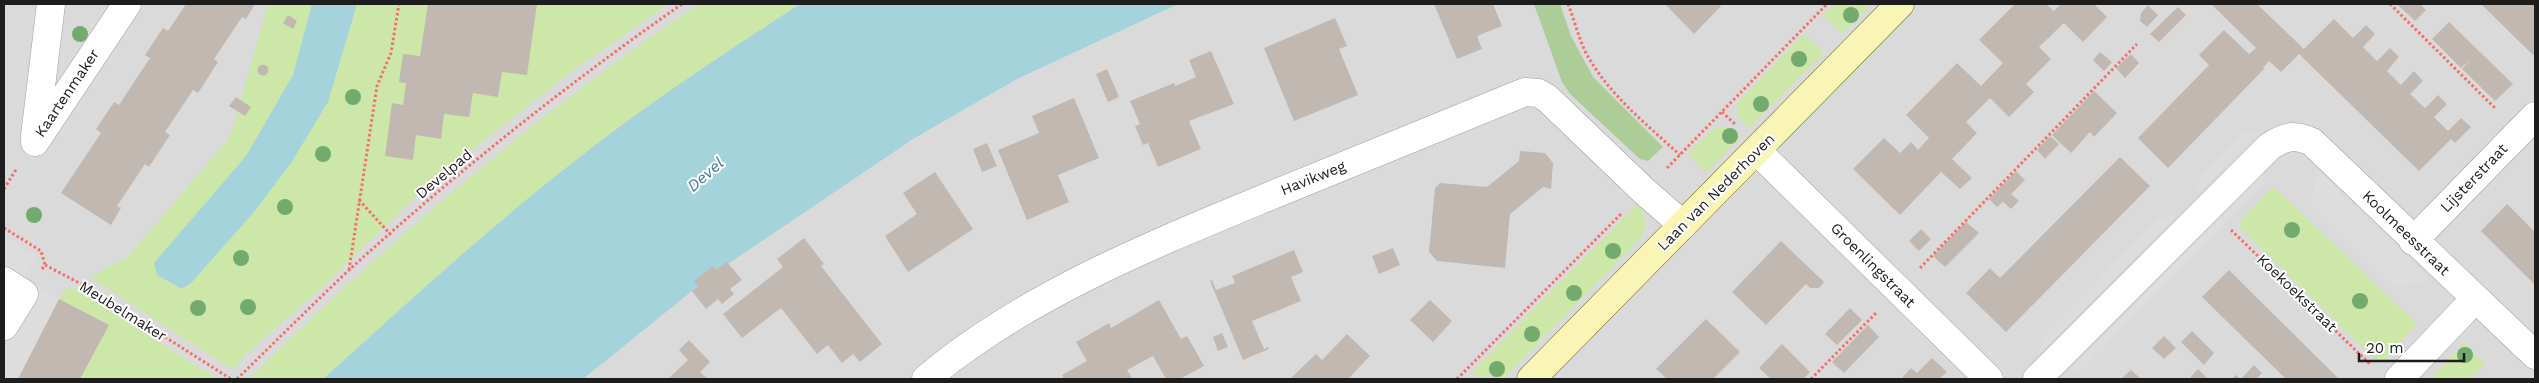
<svg xmlns="http://www.w3.org/2000/svg" width="2539" height="383" viewBox="0 0 2539 383" font-family="'Work Sans',sans-serif">
	<style>
		.residential { fill: #dbdada }
		.grass { fill: #cde7a9 }
		.forest { fill: #accc98 }
		.parking { fill: #ddd }
		.water { fill: #a4d3db }
		.building { fill: #c2b8b2 }
		.lines { fill: none; stroke-linecap: round; stroke-linejoin: round }
		.street-casing { stroke: #a1a1a1; stroke-width: 29 }
		.secondary-casing { stroke: #6e7007; stroke-width: 29 }
		.path { stroke: #f66e6b; stroke-width: 3; stroke-dasharray: 2.5 2.5; stroke-linecap: butt }
		.street { stroke: #fff; stroke-width: 28 }
		.secondary { stroke: #f8f5b7; stroke-width: 28 }
		.tree { fill: #73ab6e }
		.labels { text-anchor: middle; stroke-width: 4; stroke-linejoin: round; paint-order: stroke }
		.street-label { font-size: 15px; fill: #1d1d1d; stroke: #fff }
		.water-label { font-size: 16px; font-style: italic; fill: #46789b; stroke: #fff }
	</style>
	<rect width="100%" height="100%" fill="#eee9e3"/>
	<path class="residential" d="M4,4H2535V379H4Z"/>
	<path class="grass" d="M268,4H669L569,73L428,185L319,290L245,355L233,370L90,277L129,256L230,137Z
		M699,4H800C722,55 644,106 571,164C485,231 404,306 323,379H249C388,242 537,113 699,4Z
		M1834,4H1872L1842,34L1823,15Z
		M1804,34L1824,53L1749,128L1737,115V103Z
		M1717,126L1729,128L1740,138L1706,173L1687,154Z
		M2273,186L2417,324L2382,362L2377,361L2240,228L2241,220Z
		M1638,203C1646,216 1650,227 1639,240L1503,379H1496L1490,373L1484,379H1480L1472,372Z
		M70,288L75,289L217,379H79L98,345L59,299L65,289Z
		M2464,343L2485,364L2470,379H2430Z"/>
	<path class="forest" d="M1534,4H1560L1571,36L1593,77L1663,147L1648,161L1640,159L1571,95L1562,82Z"/>
	<path class="parking" d="M2261,129L2197,194L2201,176L2242,134Z
		M2317,170L2430,281L2400,287L2391,284L2313,206L2311,201Z
		M2264,172L2262,186L2082,369L2068,371Z
		M2178,214L2045,349L2037,357L2043,338L2157,219Z
		M4,236L37,257L24,277L59,299L18,379H4Z"/>
	<path class="water" d="M312,4H357L328,102L291,163L254,212L192,282L182,289L157,275L154,263L246,156L293,75Z
		M800,4H1178L1017,79L913,139L713,274L583,379H323C404,306 485,231 571,164C644,106 722,55 800,4Z"/>
	<path class="building" d="M186,4H255L246,19L242,17L214,59L218,62L198,93L193,90L165,132L170,135L149,167L145,164L117,206L121,208L111,225L61,193L101,133L96,129L114,102L119,105L150,58L145,55L163,28L168,31Z
		M428,4H537L527,75L502,72L498,97L473,93L469,117L444,114L441,139L416,135L413,160L385,156L392,103L403,105L406,83L399,82L403,54L420,56Z
		M1434,4H1493L1502,26L1477,36L1482,49L1457,59Z
		M1665,4H1719L1721,6L1694,34Z
		M2015,4H2046L2054,11L2061,4H2094L2107,17L2083,42L2064,23L2039,47L2051,59L2026,84L2034,92L2009,117L1990,98L1966,122L1977,133L1952,159L1972,178L1960,189L1941,172L1900,215L1853,169L1884,138L1900,153L1911,142L1918,150L1929,138L1906,115L1957,63L1981,86L2003,63L1979,40Z
		M2211,4H2257L2304,49L2334,19L2353,38L2366,25L2375,34L2363,47L2377,61L2390,48L2399,57L2387,71L2401,85L2414,71L2423,81L2410,94L2425,108L2438,95L2447,104L2434,117L2448,131L2461,118L2471,127L2455,143L2451,139L2419,171L2299,54L2281,72L2269,61L2263,68L2264,69L2168,168L2138,138L2209,65L2199,55L2224,30L2249,54L2256,48Z
		M2397,4H2420L2426,10L2415,21Z
		M2481,4H2535V53L2533,55Z
		M2148,5L2158,15L2147,27L2140,21L2141,13Z
		M2178,7L2186,15L2159,42L2150,34Z
		M288,15L297,21L293,29L283,23Z
		M1335,18L1347,46L1339,49L1358,95L1294,121L1264,48Z
		M2449,22L2513,84L2495,101L2462,69L2470,60L2461,68L2432,39Z
		M1211,51L1234,104L1189,121L1201,149L1158,167L1148,143L1143,145L1135,126L1140,124L1130,101L1174,83L1175,86L1196,77L1189,60Z
		M2100,52L2112,62L2104,71L2093,60Z
		M2131,54L2139,63L2125,78L2116,68Z
		M257.5 70a5.5 5.5 0 1 1 11 0a5.5 5.5 0 1 1-11 0Z
		M1107,69L1119,97L1108,102L1096,74Z
		M2094,91L2117,113L2094,137L2090,132L2071,153L2052,135Z
		M236,97L251,107L245,116L229,106Z
		M1074,98L1099,158L1058,175L1069,202L1027,220L998,150L1039,133L1032,116Z
		M2050,136L2059,144L2045,159L2037,150Z
		M987,143L997,166L982,172L973,149Z
		M1520,151L1545,153L1553,163L1551,189L1543,187L1510,214L1505,268L1437,261L1429,252L1435,188L1440,183L1487,187L1519,161Z
		M2120,157L2150,186L2006,332L1966,293L1990,268L2000,278Z
		M2016,171L2025,180L2011,194L2019,201L2011,209L2003,202L1997,207L1989,199Z
		M935,172L973,229L908,272L885,236L917,214L903,193Z
		M2507,204L2535,232V285L2481,231Z
		M1966,222L1979,233L1945,267L1933,256Z
		M1921,229L1931,239L1919,251L1909,241Z
		M804,238L824,264L821,266L882,344L860,362L853,354L842,363L828,345L817,354L781,308L742,338L723,314L783,267L777,259Z
		M1781,241L1824,282L1819,288H1810L1806,284L1766,325L1732,292Z
		M1393,248L1400,265L1379,274L1372,256Z
		M1294,250L1303,272L1291,277L1301,301L1252,321L1264,349L1268,347L1269,349L1243,360L1210,281L1212,280L1216,290L1235,283L1232,276Z
		M727,262L742,280L730,289L734,294L722,304L718,299L706,309L692,291L698,286L694,281L713,266L716,270Z
		M2229,270L2252,293L2339,379H2286L2248,342L2202,297Z
		M59,299L109,325L80,379H18Z
		M1159,300L1181,339L1187,336L1204,366L1180,379H1166L1153,356L1127,370L1132,378L1130,379H1064L1062,375L1087,361L1076,342L1109,323L1111,328Z
		M1430,300L1452,321L1433,342L1410,320Z
		M1850,308L1862,320L1837,345L1825,334Z
		M1706,319L1740,352L1713,379H1667L1656,369Z
		M1868,325L1879,337L1844,373L1832,362Z
		M2192,331L2214,353L2204,365L2181,342Z
		M1222,333L1228,347L1218,351L1213,337Z
		M1347,334L1370,356L1348,379H1290L1316,354L1322,360Z
		M2164,336L2176,348L2164,359L2152,348Z
		M689,340L710,362L700,372L708,379H668L688,360L679,350Z
		M1782,344L1810,372L1804,379H1771L1759,368Z
		M1932,358L1947,372L1939,379H1901L1911,368L1917,373Z
		M2254,365L2262,373L2256,379H2232L2236,375L2241,379Z
		M2198,369L2208,379H2189Z
		M2131,370L2141,379H2121Z"/>
	<g class="lines">
		<defs>
			<path id="street" d="M35,136L51,4
				M35,142L127,4
				M1757,151L1989,379
				M2413,241L2535,116
				M4,281L24,294L4,326
				M926,379C1023,297 1149,246 1265,198C1352,163 1438,127 1525,92L1538,93L1547,98L1644,191L1683,225
				M2037,379L2270,146C2286,136 2294,134 2312,142L2535,355
				M2399,379L2475,299"/>
			<path id="secondary" d="M1531,379L1900,4"/>
		</defs>
		<use href="#street" class="street-casing"/>
		<use href="#secondary" class="secondary-casing"/>
		<path class="path" d="M1568,4C1574,19 1578,36 1585,51C1607,93 1645,123 1680,155
			M2390,4L2496,109
			M1722,112L1736,125
			M1667,168L1827,4
			M4,189L17,168
			M359,200L391,235
			M4,228L41,251L45,265
			M2231,230L2371,365
			M1920,268L2137,44
			M42,269L45,265L85,286L231,379
			M349,270L377,86L391,53L399,4
			M237,379C274,343 310,307 348,271C453,175 566,85 682,4
			M1457,379L1622,213
			M1811,379L1877,312"/>
		<use href="#street" class="street"/>
		<use href="#secondary" class="secondary"/>
	</g>
	<g class="tree">
		<circle cx="1851" cy="15" r="8"/>
		<circle cx="80" cy="34" r="8"/>
		<circle cx="1799" cy="59" r="8"/>
		<circle cx="353" cy="97" r="8"/>
		<circle cx="1761" cy="104" r="8"/>
		<circle cx="1730" cy="136" r="8"/>
		<circle cx="323" cy="154" r="8"/>
		<circle cx="285" cy="207" r="8"/>
		<circle cx="34" cy="215" r="8"/>
		<circle cx="2292" cy="230" r="8"/>
		<circle cx="1613" cy="251" r="8"/>
		<circle cx="241" cy="258" r="8"/>
		<circle cx="1574" cy="293" r="8"/>
		<circle cx="2360" cy="301" r="8"/>
		<circle cx="248" cy="307" r="8"/>
		<circle cx="198" cy="308" r="8"/>
		<circle cx="1532" cy="334" r="8"/>
		<circle cx="2465" cy="355" r="8"/>
		<circle cx="1497" cy="369" r="8"/>
	</g>
	<g class="labels">
		<g class="street-label">
			<text transform="translate(67 93) rotate(-56)" y="5">Kaartenmaker</text>
			<text transform="translate(444 174) rotate(-40)" y="5">Develpad</text>
			<text transform="translate(1313 178) rotate(-22)" y="5">Havikweg</text>
			<text transform="translate(2474 178) rotate(-46)" y="5">Lijsterstraat</text>
			<text transform="translate(1716 192) rotate(-45)" y="5">Laan van Nederhoven</text>
			<text transform="translate(2406 233) rotate(44)" y="5">Koolmeesstraat</text>
			<text transform="translate(1873 265) rotate(45)" y="5">Groenlingstraat</text>
			<text transform="translate(2297 293) rotate(44)" y="5">Koekoekstraat</text>
			<text transform="translate(123 311) rotate(32)" y="5">Meubelmaker</text>
		</g>
		<g class="water-label">
			<text transform="translate(705 174) rotate(-41)" y="6">Devel</text>
		</g>
	</g>
	<rect width="2539" height="383" fill="none" stroke="#1d1d1d" stroke-width="10"/>
	<path d="M2359 353v8h105v-8" fill="none" stroke="#1d1d1d" stroke-width="2.5"/>
	<text x="2366" y="353" font-size="15" fill="#1d1d1d" stroke="#ffffff" stroke-width="4" paint-order="stroke">20 m</text>
</svg>
